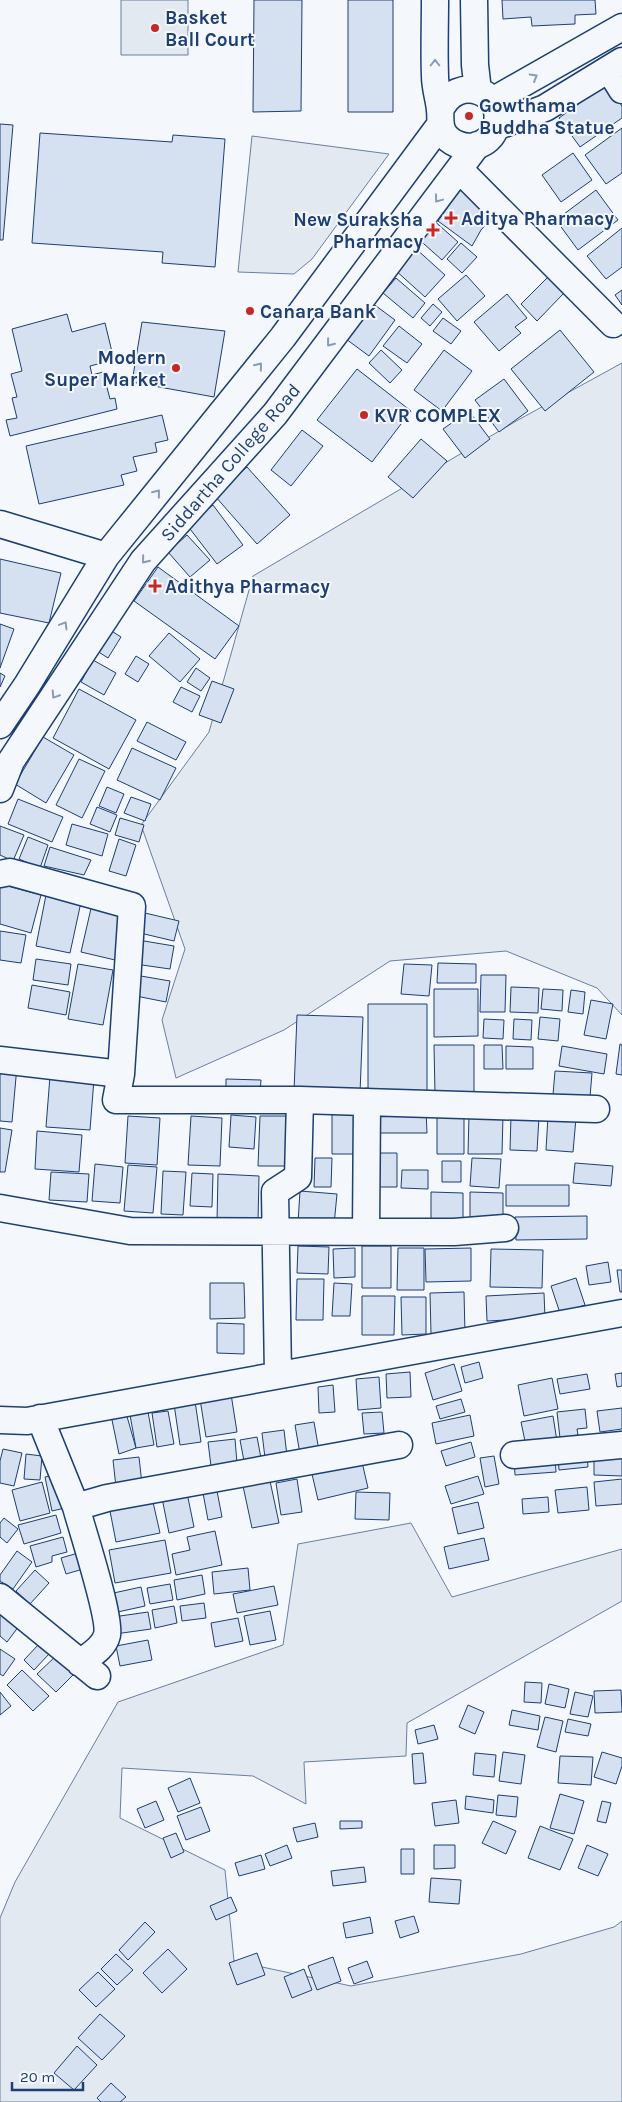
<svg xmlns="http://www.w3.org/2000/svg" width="622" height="2102" viewBox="0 0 622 2102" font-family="Karla,sans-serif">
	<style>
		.green { fill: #e3e9f0; stroke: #687fa3 }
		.building { fill: #d5e0f0; stroke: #1d3f73 }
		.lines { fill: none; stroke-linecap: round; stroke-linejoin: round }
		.minor-casing { stroke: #1d3f73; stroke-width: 29 }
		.minor { stroke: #f4f7fb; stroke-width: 26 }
		.oneway { stroke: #889bb7 }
		.poi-dot { fill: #c62828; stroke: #f4f7fb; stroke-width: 2 }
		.labels { text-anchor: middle; stroke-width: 4; stroke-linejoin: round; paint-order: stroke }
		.poi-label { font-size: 19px; font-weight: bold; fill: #1d3f73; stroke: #f4f7fb; text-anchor: start }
		.street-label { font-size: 19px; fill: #1d3f73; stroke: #f4f7fb }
	</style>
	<rect width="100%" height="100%" fill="#f4f7fb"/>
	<path class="green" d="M121,0H188V55H121Z
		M252,136L389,154L312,259L294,274L238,272Z
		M622,363V1015L597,988L506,951L390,961L284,1030L176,1078L162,1020L185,949L141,825L209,732L253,576L518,420Z
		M411,1523L452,1597L622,1549V1601L407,1723L406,1756L304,1762L306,1804L253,1776L122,1768L120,1818L225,1870L234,1961L351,1986L521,1954L614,1927L622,1921V2102H0V1918L15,1882L118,1702L283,1645L298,1544Z"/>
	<path class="building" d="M254,0H302L301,111L253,112Z
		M348,0H393V112H348Z
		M502,0H595L596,14L575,15V24L532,26L531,17L503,19Z
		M606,84L622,106V118L580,147L559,118Z
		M0,124L13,125L3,240H0Z
		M622,128V173L606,184L585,155Z
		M40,133L172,142L173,135L225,139L215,267L162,263L163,252L32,243Z
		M573,153L592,180L561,202L542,175Z
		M462,187L497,212L481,230L472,246L438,221Z
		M596,190L618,220L578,250L556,220Z
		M431,218L458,242L442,260L415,236Z
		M622,228V267L606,279L587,256Z
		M461,243L477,257L462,273L447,259Z
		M414,247L445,275L425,297L394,269Z
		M466,275L485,296L457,321L438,299Z
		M548,277L564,293L537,321L521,304Z
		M396,278L425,303L413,318L383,293Z
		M622,290V305L615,295Z
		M507,294L527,318L515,327L521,333L499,351L474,322Z
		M372,303L395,320L369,356L346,339Z
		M433,304L442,312L430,326L421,318Z
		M67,314L72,332L105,323L114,360L90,366L92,375L103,372L110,399L115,398L117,409L10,436L6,420L17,418L12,398L17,397L11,374L22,371L12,329Z
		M443,318L461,331L451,344L433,331Z
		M142,322L225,331L214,397L132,382Z
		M399,326L422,344L407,363L383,346Z
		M560,330L594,372L545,411L511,369Z
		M381,350L402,370L390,383L369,363Z
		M444,350L472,371L442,411L414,390Z
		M357,369L411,411L372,462L317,420Z
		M504,379L528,411L499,432L475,400Z
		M469,411L490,439L465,458L443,429Z
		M162,415L168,440L155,443L157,452L133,457L137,471L121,475L124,485L39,504L26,446Z
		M302,430L323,446L291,486L271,470Z
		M421,439L447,461L413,498L388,477Z
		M247,467L290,515L257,544L215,496Z
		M213,505L243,545L217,564L187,525Z
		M187,535L210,560L190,577L168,552Z
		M0,559L61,573L49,623L0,613Z
		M158,567L239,626L215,659L134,601Z
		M0,624L14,629L0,668Z
		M107,628L121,637L108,658L94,649Z
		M169,633L200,659L180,682L149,656Z
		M136,656L149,664L138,682L125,674Z
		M93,660L116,673L104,695L81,682Z
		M196,668L210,678L201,691L187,682Z
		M0,673L5,676L0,687Z
		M212,681L234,689L221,723L199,715Z
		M181,687L200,696L192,712L173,702Z
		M79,689L136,720L109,769L53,738Z
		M147,722L186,742L176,760L137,741Z
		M43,737L74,755L46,803L15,784Z
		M132,748L176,768L160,800L117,780Z
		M79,759L105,771L82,818L56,805Z
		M107,787L124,794L116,813L99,806Z
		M131,797L151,804L145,821L124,813Z
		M18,799L63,817L52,842L8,824Z
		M97,807L117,815L110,832L90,824Z
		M120,818L144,825L139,842L115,835Z
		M72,824L108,834L102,856L66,845Z
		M0,826L24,835L13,861L0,855Z
		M28,837L48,845L40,868L19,859Z
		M119,839L136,845L126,876L109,871Z
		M50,847L91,860L84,875L44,866Z
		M0,884L41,895L31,933L0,924Z
		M46,895L81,902L70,953L36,946Z
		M92,904L127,913L115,960L81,952Z
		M145,913L179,921L174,941L140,933Z
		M0,931L26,935L21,963L0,960Z
		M138,940L174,946L170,969L135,964Z
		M36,959L71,964L68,985L33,980Z
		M438,963L476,964V983H437Z
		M78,964L113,970L103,1025L68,1019Z
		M404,964L432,965L429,996L401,994Z
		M135,975L170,981L166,1002L131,995Z
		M481,975H506L505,1012H480Z
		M32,985L70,992L66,1015L28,1008Z
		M511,987L539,988L538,1013L510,1012Z
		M434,989H478V1036L434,1037Z
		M543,989L563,990L562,1011L541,1009Z
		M571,990L585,992L583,1014L568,1012Z
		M591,1000L613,1004L606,1039L584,1035Z
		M368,1004H427V1091L368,1092Z
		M297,1015L363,1017L360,1093L294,1091Z
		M540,1017L560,1019L558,1041L538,1039Z
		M484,1019L504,1020L503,1039L483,1038Z
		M514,1019L532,1020L531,1040L513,1039Z
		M620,1044L622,1045V1075L616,1074Z
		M434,1045H474V1094H435Z
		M484,1045H502L503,1069H484Z
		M506,1046L533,1047V1069H506Z
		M562,1046L607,1054L604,1074L559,1066Z
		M0,1065L17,1066L12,1122L0,1121Z
		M555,1071L592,1073L590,1097L553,1095Z
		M50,1076L94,1079L90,1130L46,1127Z
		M226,1079L261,1080L260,1094L226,1093Z
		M426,1110L427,1133H372V1111Z
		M332,1113H363V1154H332Z
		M231,1115L256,1117L254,1149L229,1147Z
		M437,1115H464V1154H437Z
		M469,1115H503L502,1154H468Z
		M128,1116L160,1118L157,1165L125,1163Z
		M191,1116L222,1118L220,1166L188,1165Z
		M260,1116H291L289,1166H258Z
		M511,1116L539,1117L537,1151L510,1150Z
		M548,1116L576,1118L573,1152L546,1150Z
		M0,1128L12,1130L5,1172H0Z
		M37,1131L82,1135L79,1172L35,1169Z
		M371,1153H397V1187H372Z
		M315,1158H332L331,1187H314Z
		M472,1158L501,1159L499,1188L470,1186Z
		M442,1161H461V1182H442Z
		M575,1163L613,1166L611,1186L573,1183Z
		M95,1164L123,1167L120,1203L92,1201Z
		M128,1165L157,1167L153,1213L124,1211Z
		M402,1170H428V1189L401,1188Z
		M163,1171L186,1172L183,1215L161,1214Z
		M51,1172L89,1174L87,1202L49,1200Z
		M192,1173L213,1174L212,1207L190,1206Z
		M218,1174L259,1176L258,1222L217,1221Z
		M506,1185H569V1206H506Z
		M300,1191L337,1194L334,1225L298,1223Z
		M431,1192L463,1193V1222H431Z
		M470,1192L503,1193V1222H470Z
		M587,1216V1239L516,1240L515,1217Z
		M298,1246L329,1247L328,1274L297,1273Z
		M362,1246H391V1288H362Z
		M355,1248V1277L334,1278L333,1249Z
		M398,1248H424V1290H397Z
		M471,1248V1281L426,1282L425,1249Z
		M491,1249L543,1250L542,1288L490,1287Z
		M608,1262L611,1282L589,1285L586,1266Z
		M617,1270H622V1292H620Z
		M576,1278L585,1305L560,1313L551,1286Z
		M297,1279H324L323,1320H296Z
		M210,1283H244L245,1318L210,1319Z
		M334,1283L352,1284L350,1316H332Z
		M464,1292L465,1334H431L430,1293Z
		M544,1293L545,1318L487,1321L486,1296Z
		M362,1296H395L394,1335H362Z
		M401,1297H426V1334L402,1335Z
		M217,1323L244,1324V1354L217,1353Z
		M479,1362L483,1378L465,1383L461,1367Z
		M454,1364L462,1391L433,1400L425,1373Z
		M410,1372L411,1397L387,1398L386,1374Z
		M622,1373V1386L617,1387L615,1374Z
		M587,1374L590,1389L560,1394L557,1379Z
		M379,1377L381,1408L358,1410L356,1379Z
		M552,1378L558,1409L524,1416L518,1385Z
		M333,1385L335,1412L319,1413L318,1387Z
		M231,1394L237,1432L206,1437L200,1399Z
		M461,1399L465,1412L440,1419L436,1406Z
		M195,1401L201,1442L180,1445L174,1404Z
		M622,1408V1429L600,1432L597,1411Z
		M585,1409L587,1428L577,1429L578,1435L560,1438L557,1412Z
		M168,1411L174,1444L157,1447L152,1413Z
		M148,1412L154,1445L136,1448L130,1415Z
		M382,1412L384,1433L364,1434L362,1413Z
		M126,1413L136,1448L119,1454L112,1420Z
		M470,1415L474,1436L436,1444L432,1423Z
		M553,1416L557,1441L526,1446L521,1422Z
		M314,1422L319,1451L300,1454L295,1425Z
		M284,1430L287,1456L265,1458L262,1433Z
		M257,1437L261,1458L244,1461L240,1440Z
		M235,1439L237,1463L211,1466L208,1442Z
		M471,1442L475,1457L446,1466L441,1451Z
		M3,1449L22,1453L14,1486L0,1483V1461Z
		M594,1452L622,1453V1476L594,1475Z
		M26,1454L42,1456L40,1480L24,1479Z
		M587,1454L588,1467L559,1470L558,1457Z
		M494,1456L499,1484L485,1487L480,1458Z
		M139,1457L142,1484L116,1487L113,1460Z
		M555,1458L556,1472L515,1475L514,1460Z
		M362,1462L368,1488L318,1500L312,1474Z
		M61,1473L69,1507L52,1511L45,1477Z
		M478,1476L484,1494L451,1504L445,1486Z
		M297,1479L302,1512L281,1515L276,1483Z
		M622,1479V1504L596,1506L594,1482Z
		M270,1481L279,1523L252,1528L243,1486Z
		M42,1482L50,1513L20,1521L12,1490Z
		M587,1487L589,1510L558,1513L555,1490Z
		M217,1491L222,1517L208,1520L203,1493Z
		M356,1492L390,1493L389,1520L355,1519Z
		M187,1493L194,1527L169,1533L162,1498Z
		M548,1497L549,1512L523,1514L522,1499Z
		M153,1502L160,1533L116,1542L110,1511Z
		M478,1502L484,1528L458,1534L452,1508Z
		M56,1515L61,1533L24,1544L18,1525Z
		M4,1518L18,1529L7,1543L0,1537V1523Z
		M215,1531L222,1565L176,1575L172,1554L190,1550L187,1537Z
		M63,1537L67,1552L52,1556V1562L36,1567L30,1546Z
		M484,1538L489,1560L449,1569L444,1547Z
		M165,1540L171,1573L115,1583L109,1550Z
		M17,1551L32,1562L13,1589L0,1581V1575Z
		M85,1551L90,1567L66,1574L61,1558Z
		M248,1568L250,1590L214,1594L212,1572Z
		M35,1570L49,1583L30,1604L16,1591Z
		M202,1575L205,1594L177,1600L174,1580Z
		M170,1584L173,1600L150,1604L147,1588Z
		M274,1586L278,1605L237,1613L233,1594Z
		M141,1587L145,1606L113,1613L109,1594Z
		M204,1603L206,1618L182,1621L180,1606Z
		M174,1606L177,1623L155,1628L152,1610Z
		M0,1607L22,1622L7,1642L0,1636Z
		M270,1611L276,1640L250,1645L244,1616Z
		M148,1612L151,1629L115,1634L113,1617Z
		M238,1618L243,1641L215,1647L211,1623Z
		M148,1640L152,1660L120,1666L116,1646Z
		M39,1644L49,1654L34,1670L24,1660Z
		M0,1649L15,1659L3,1676L0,1674Z
		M58,1654L76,1672L56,1692L37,1674Z
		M22,1670L49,1696L33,1711L7,1685Z
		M525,1682L542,1683L541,1703L524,1702Z
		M549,1684L569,1689L565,1708L545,1704Z
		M621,1690L622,1712L595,1713L594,1691Z
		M0,1692L11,1706L0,1715Z
		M575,1692L593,1696L588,1717L570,1714Z
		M468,1705L484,1712L475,1734L459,1727Z
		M512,1710L540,1716L538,1730L509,1725Z
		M545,1717L563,1721L556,1752L537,1747Z
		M568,1719L591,1724L588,1736L565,1732Z
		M434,1725L438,1739L418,1744L415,1730Z
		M503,1752L525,1755L521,1784L499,1781Z
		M602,1752L622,1758V1766L616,1784L594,1777Z
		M423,1753L426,1783L414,1784L412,1754Z
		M475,1753L496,1755L494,1777L473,1775Z
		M560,1756L593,1757L591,1785L558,1783Z
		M190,1778L200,1803L178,1812L168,1788Z
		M560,1794L584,1801L574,1834L550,1828Z
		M498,1795L518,1797L516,1817L496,1815Z
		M466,1796L494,1800L493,1813L465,1809Z
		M456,1800L459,1823L435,1826L432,1803Z
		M156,1801L164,1820L145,1828L137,1809Z
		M602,1801L611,1803L606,1823L597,1821Z
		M201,1807L210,1831L186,1840L177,1816Z
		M340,1821H362V1828L340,1829Z
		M493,1821L516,1831L506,1854L482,1843Z
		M315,1823L318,1837L297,1842L293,1828Z
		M540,1826L573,1839L560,1870L528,1858Z
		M176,1833L184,1852L171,1858L163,1838Z
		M287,1845L292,1858L270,1866L265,1854Z
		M434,1845H455V1868L434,1869Z
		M587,1845L608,1854L598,1876L578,1868Z
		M401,1849H414V1874H401Z
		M261,1855L265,1869L239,1876L235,1863Z
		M364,1867L366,1882L333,1886L331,1871Z
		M431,1878L461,1880L459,1904L429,1902Z
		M231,1897L237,1911L216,1920L210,1906Z
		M414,1916L419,1932L400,1938L395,1921Z
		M370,1917L373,1933L346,1938L343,1923Z
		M145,1922L155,1932L128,1960L119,1950Z
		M168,1949L187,1969L162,1993L143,1973Z
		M257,1953L265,1975L237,1985L229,1963Z
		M116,1954L133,1970L117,1985L101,1969Z
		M333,1957L341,1981L317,1990L308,1966Z
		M367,1961L373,1977L354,1984L348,1968Z
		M304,1969L312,1990L292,1998L284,1977Z
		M98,1972L115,1989L96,2007L79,1990Z
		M100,2014L125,2036L102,2060L78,2038Z
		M77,2046L97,2065L74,2090L54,2073Z
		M111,2083L126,2097L120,2102H101L97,2098Z"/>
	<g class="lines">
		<defs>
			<path id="minor" d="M435,0C435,25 434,51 435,76C435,88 439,99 440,110C441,118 439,124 443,132C449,143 464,149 476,146C485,143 492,137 495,129C510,93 456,71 440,111
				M474,0L475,65L478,91
				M609,69L622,90
				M492,101L622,27
				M496,127L545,108L622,61
				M460,170L613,324
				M0,524L106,556
				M0,725L27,685L106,556L283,337L440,125
				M0,789L11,761L143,561L275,414L477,145
				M0,874L10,872L132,906L121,1074L116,1100H300L596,1109
				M0,1060L121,1074
				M0,1208L130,1231L454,1232L505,1228
				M366,1232L367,1102
				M278,1375L275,1192L298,1177L300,1100
				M40,1418L76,1507L107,1498L399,1445
				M0,1420L27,1421L622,1313
				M514,1455L622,1445
				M76,1507C82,1529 111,1618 107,1635C104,1648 90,1655 80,1663
				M0,1597L97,1676"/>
		</defs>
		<use href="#minor" class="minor-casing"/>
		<use href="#minor" class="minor"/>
	</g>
	<defs><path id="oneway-chevron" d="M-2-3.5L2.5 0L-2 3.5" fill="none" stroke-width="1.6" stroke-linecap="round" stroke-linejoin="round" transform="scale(1.25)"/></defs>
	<g class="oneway">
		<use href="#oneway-chevron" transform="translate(435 63) rotate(-90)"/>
		<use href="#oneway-chevron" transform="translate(534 77) rotate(-30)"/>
		<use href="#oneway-chevron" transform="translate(438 199) rotate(127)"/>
		<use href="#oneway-chevron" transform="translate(330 343) rotate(128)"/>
		<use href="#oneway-chevron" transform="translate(259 366) rotate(-51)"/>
		<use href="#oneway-chevron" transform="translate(157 493) rotate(-51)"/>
		<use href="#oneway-chevron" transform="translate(145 560) rotate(129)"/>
		<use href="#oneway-chevron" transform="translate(64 625) rotate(-59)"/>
		<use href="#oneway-chevron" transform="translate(55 695) rotate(123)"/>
	</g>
	<g class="poi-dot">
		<circle cx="155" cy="28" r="5"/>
		<circle cx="469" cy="116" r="5"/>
		<path d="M448.5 210.5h5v5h5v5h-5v5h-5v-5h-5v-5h5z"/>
		<path d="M430.5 222.5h5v5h5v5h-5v5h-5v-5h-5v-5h5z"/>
		<circle cx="250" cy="311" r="5"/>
		<circle cx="176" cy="368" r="5"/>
		<circle cx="364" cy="415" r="5"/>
		<path d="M152.5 578.5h5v5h5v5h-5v5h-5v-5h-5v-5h5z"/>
	</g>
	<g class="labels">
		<g class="poi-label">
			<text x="165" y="24">Basket<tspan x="165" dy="22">Ball Court</tspan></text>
			<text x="479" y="112">Gowthama<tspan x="479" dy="22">Buddha Statue</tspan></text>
			<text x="461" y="225">Aditya Pharmacy</text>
			<text x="423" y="226" text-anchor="end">New Suraksha<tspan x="423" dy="22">Pharmacy</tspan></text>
			<text x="260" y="318">Canara Bank</text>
			<text x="166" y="364" text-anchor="end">Modern<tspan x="166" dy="22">Super Market</tspan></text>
			<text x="374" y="422">KVR COMPLEX</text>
			<text x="165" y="593">Adithya Pharmacy</text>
		</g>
		<g class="street-label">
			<text transform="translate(230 462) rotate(-49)" y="7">Siddartha College Road</text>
		</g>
	</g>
	<path d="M12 2082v8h71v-8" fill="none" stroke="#1d3f73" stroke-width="2.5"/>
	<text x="20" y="2082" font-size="15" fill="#1d3f73" stroke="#f4f7fb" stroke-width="4" paint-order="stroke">20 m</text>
</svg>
